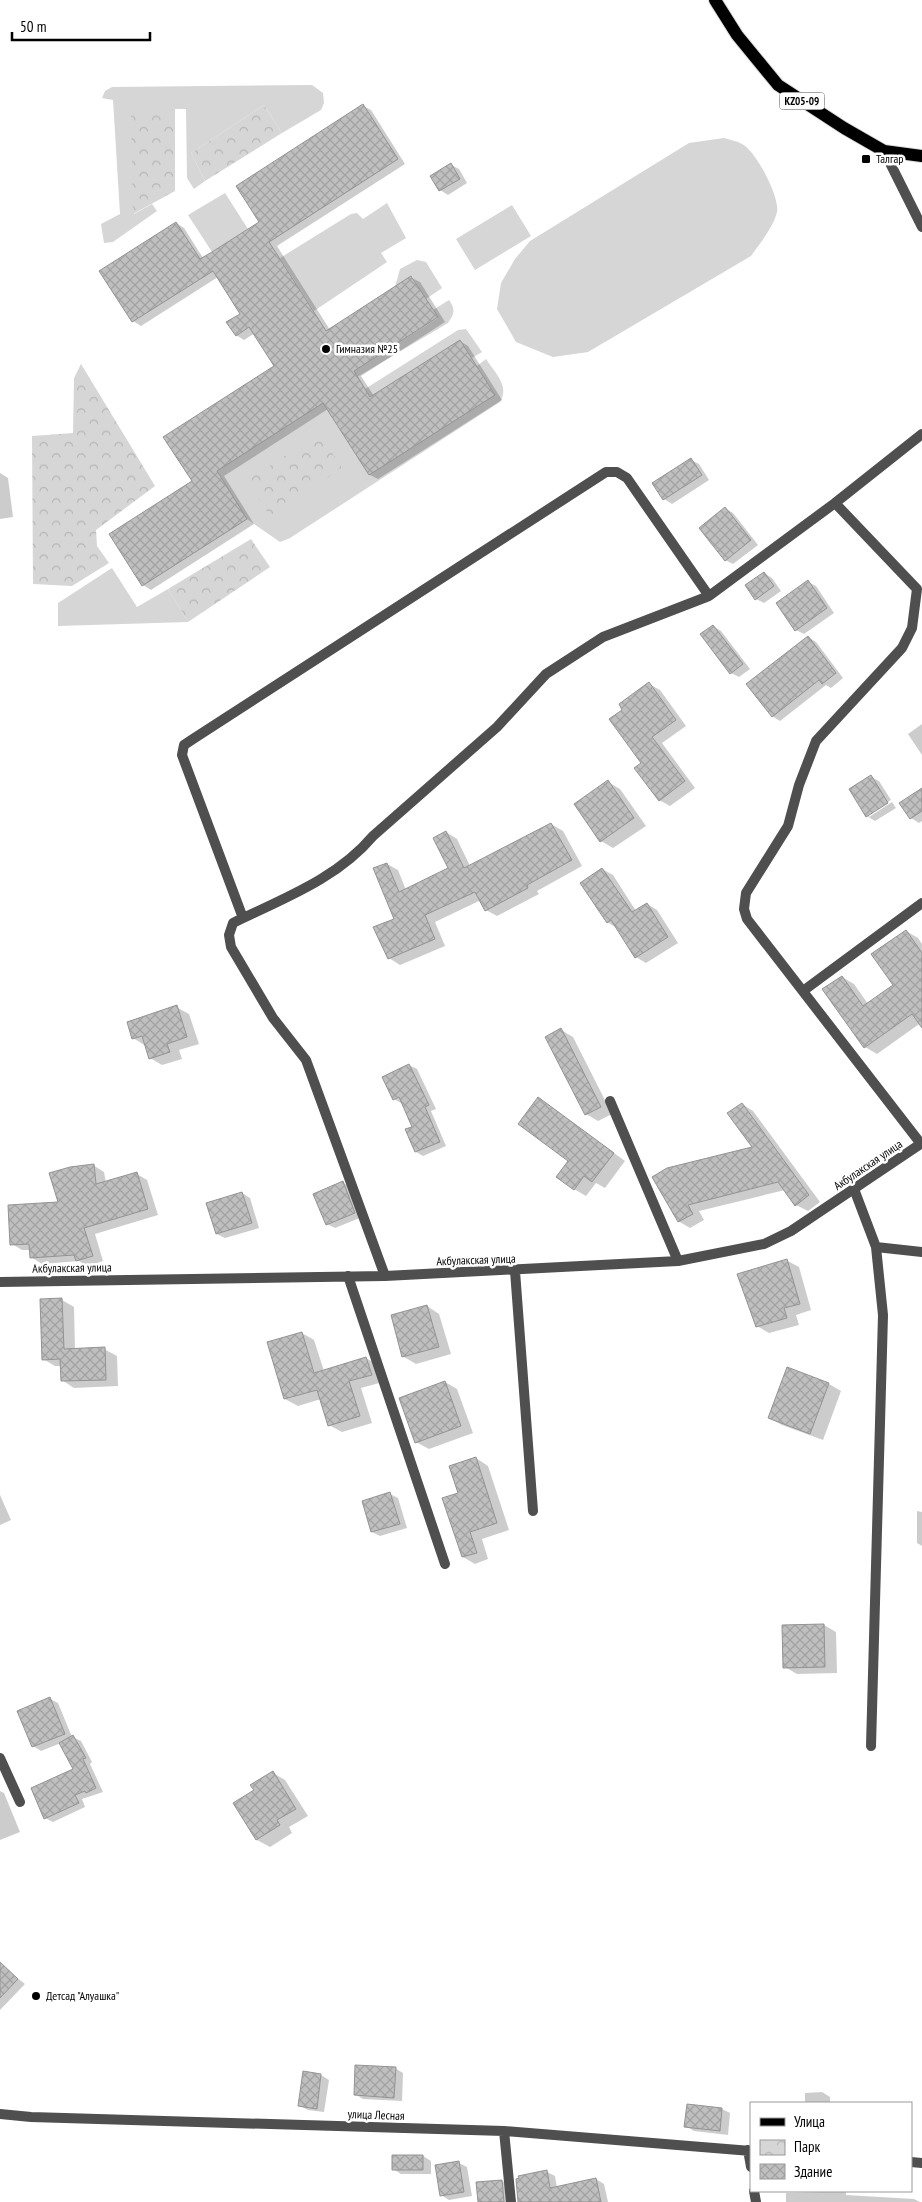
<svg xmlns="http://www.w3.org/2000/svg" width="922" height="2202" viewBox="0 0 922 2202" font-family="'PT Sans Narrow',sans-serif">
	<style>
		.green { fill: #d6d6d6 }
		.park { fill: url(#park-crowns) }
		.shadow { fill: #0003 }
		.building { fill: url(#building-cross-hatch); stroke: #939393 }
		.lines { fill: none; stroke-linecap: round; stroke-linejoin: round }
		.primary-casing { stroke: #dbdbdb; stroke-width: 14 }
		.minor { stroke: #4f4f4f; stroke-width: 10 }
		.primary { stroke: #000; stroke-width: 12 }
		.poi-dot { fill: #000; stroke: #fff; stroke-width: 2 }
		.labels { text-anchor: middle; stroke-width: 5; stroke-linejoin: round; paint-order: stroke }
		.shield { fill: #fff; stroke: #4c4c4c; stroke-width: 1 }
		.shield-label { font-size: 11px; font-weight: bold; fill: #000 }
		.poi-label { font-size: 12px; fill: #000; stroke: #fff; text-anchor: start }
		.street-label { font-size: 12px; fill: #000; stroke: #fff }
	</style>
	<defs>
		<pattern id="park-crowns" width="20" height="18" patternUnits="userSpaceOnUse" patternTransform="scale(1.25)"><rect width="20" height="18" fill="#d6d6d6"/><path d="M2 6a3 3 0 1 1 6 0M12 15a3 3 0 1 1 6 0" fill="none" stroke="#b6b6b6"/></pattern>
		<pattern id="building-cross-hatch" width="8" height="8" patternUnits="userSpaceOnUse" patternTransform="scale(1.25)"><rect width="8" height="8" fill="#bfbfbf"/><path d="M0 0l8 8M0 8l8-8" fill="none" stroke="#a2a2a2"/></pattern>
	</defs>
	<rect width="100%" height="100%" fill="#fff"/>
	<path class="green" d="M312,85L323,93L324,103L321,110L282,133L264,105L191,153L205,181L194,189L187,178L186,109H132L134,214L152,204L157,211L113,242L104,243L101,224L120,214L113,100L102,98L105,91L112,87Z
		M724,138C730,140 737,141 742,144C756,151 780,197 777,212C773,228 760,243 751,256L588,352L553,357L516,342L497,309L501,283L515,259L530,241L689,143Z
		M225,193L248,229L212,252L188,215Z
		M387,203L406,238L381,253L387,262L314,311L280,258L351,214L357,213L363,219Z
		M512,205L531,236L475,270L456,239Z
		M417,260L426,262L442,288L426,299L412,276L395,287L400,269Z
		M449,300C456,310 454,314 448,323L357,377L354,371L438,318L433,310Z
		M466,329L482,352L472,358L460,340L370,397L365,389L458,330Z
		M486,359C495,373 510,386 500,402L290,538L280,542L247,519L217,471L305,363L334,421L369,475L495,395L477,366Z
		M112,568L137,607L168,589L188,622L58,626V603Z"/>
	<path class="park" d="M264,105L282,133L205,181L191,153Z
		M131,109H175V191L133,214Z
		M81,364L155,486L96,530L97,546L109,563L72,586L33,584L32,436L73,433L74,378Z
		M319,433L342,468L270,516L247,481Z
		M251,539L270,567L188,622L168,589Z"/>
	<path class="shadow" d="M363,106L371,110L405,164L277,246L330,330L412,278L420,282L445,322L361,376L374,396L460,341L468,346L502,400L378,479L370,475L328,409L224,476L254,524L151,590L143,585L193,482L276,366L255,333L244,340L236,335L242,314L218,277L141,326L133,321L101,271L176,223L184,228L203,258L261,222Z
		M451,165L459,169L467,183L448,195L440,190Z
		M691,460L699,464L709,480L672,504L664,499Z
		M0,473L8,478L13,517L0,519Z
		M725,508L733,513L758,545L733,564L725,560Z
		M764,573L772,578L781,591L764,603L756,599Z
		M808,582L816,586L834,613L804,634L796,630Z
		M713,626L721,631L750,669L739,677L731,673Z
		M808,637L816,642L843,678L831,688L826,685L780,721L772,716Z
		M649,684L660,690L686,726L662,743L695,788L670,806L659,800L643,763L624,710Z
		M922,724V755L908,734Z
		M871,777L879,781L891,800L869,814V817L892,802L896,808L875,821L867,816Z
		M608,782L620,789L646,826L613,848L601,841Z
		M922,789V821L919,823L911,818Z
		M551,824L563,831L582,866L537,891L539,894L497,916L486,910L481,900L435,922L445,946L400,965L389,958L395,919L387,864L398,870L406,890L450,869L446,832L457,839L470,866Z
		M602,869L613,875L636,911L647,904L657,910L678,943L646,963L636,957L617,928L607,922Z
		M906,931L918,938L922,944V1022L877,1054L865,1047L842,977L854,984L868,1004L894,986Z
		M176,1007L189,1014L199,1044L179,1050L182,1059L162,1065L150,1058L146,1046L133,1038Z
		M561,1030L573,1037L612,1114L598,1121L586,1114Z
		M409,1065L417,1069L436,1109L431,1111L446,1146L423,1156L416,1152L413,1127L403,1102L401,1103L394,1099Z
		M539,1099L625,1161L605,1188L596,1183L586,1196L574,1189L569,1161Z
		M742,1104L753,1111L820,1202L808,1211L796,1205L785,1190L699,1211L704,1220L690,1228L678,1221L654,1177L754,1148Z
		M93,1165L104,1172L106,1183L137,1174L147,1180L158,1215L95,1234L103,1261L88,1266L79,1261L42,1264L31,1257L30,1250H22L12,1244L60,1203Z
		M343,1183L351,1187L362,1217L335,1228L327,1224Z
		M242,1193L250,1198L259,1228L225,1238L217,1234L208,1204Z
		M786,1260L799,1267L811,1310L796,1315L799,1325L769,1333L757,1326Z
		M62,1300L74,1307L75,1350L104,1349L117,1356L118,1386L74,1388L62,1380L61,1366H55L43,1359Z
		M427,1306L439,1314L451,1354L416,1364L404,1357L392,1316Z
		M302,1333L314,1340L324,1371L366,1358L378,1365L383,1382L361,1388L372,1423L342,1432L329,1425L321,1399L298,1406L285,1399Z
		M788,1369L829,1384L841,1391L823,1440L782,1425L769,1418Z
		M445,1382L457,1389L473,1433L429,1449L416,1442Z
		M476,1458L488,1466L509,1530L482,1539L488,1559L475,1564L463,1557L460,1494Z
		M390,1494L398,1498L407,1528L380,1536L372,1532Z
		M0,1495L11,1520L0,1525Z
		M917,1511L922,1512V1546L917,1543Z
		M824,1625L836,1632L837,1673L797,1674L785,1667Z
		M50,1699L58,1703L72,1737L81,1741L92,1762L90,1764L103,1792L82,1799L85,1807L53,1822L45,1818L75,1770L61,1743L41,1751L33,1746Z
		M273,1773L285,1780L308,1816L289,1827L292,1833L270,1847L257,1840L235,1804L256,1791Z
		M0,1791L4,1793L20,1832L0,1840Z
		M7,1970L25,1984L0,2010V1977Z
		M395,2068L403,2073L402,2101L363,2099L355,2094Z
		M321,2075L329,2080L324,2112L308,2110L300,2106Z
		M822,2092L830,2097V2103H805V2093Z
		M722,2109L730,2113L728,2135L694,2131L686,2126Z
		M423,2156L431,2161V2174H401L393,2169Z
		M459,2163L467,2167L472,2196L449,2200L441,2195Z
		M547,2172L555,2176L557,2188L596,2179L604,2184L608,2202H518Z
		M502,2181L510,2186L511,2202H479Z
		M822,2191H846V2195L914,2199L920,2202H786V2193L822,2192Z"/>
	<path class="building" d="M363,104L398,159L269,242L326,331L411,276L438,317L354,371L370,397L460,340L495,395L369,475L323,403L217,471L247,519L142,586L109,534L192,481L163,437L274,366L249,327L236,336L226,322L240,314L213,271L132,322L99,271L176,222L200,259L212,252L259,222L236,186Z
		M451,163L460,179L439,191L430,176Z
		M691,458L702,475L663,500L652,483Z
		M725,507L751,540L725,561L699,528Z
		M764,572L774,586L755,600L745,585Z
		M808,580L827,608L795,631L776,603Z
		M713,625L743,664L730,674L700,634Z
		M808,636L836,673L822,684L819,680L772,717L746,684Z
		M649,682L676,720L652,737L685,781L659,801L634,768L641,763L609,719L622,710L619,704Z
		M871,775L888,803L866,817L849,789Z
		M608,780L634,818L600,842L574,804Z
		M922,788V811L910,819L899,803Z
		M551,823L572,860L527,885L528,888L485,911L475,892L425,915L435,939L388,959L373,927L394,919L373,868L387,863L399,892L448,868L433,838L446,831L464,868Z
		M602,868L632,912L647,903L668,937L635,958L611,920L607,923L580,883Z
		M906,930L922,953V1028L912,1014L864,1048L822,989L842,976L863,1006L893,985L871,954Z
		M177,1005L187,1037L167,1044L170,1052L149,1059L142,1036L132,1039L127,1022Z
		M561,1028L601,1107L585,1115L545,1037Z
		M409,1064L429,1105L425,1107L440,1142L415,1152L405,1129L412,1127L399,1097L393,1100L382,1077Z
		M538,1097L614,1153L592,1182L584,1176L574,1190L556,1177L568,1161L518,1124Z
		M742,1103L809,1195L795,1206L778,1182L688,1205L693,1214L678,1222L652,1177L667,1168L752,1147L727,1113Z
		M94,1164L96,1184L137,1172L148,1209L84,1228L93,1256L76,1261L74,1255L30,1258L29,1244L10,1245L8,1205L58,1202L49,1173L70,1167Z
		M343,1181L355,1213L326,1225L313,1194Z
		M242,1192L252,1223L216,1234L206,1203Z
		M787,1259L800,1304L784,1308L787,1318L756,1327L737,1274Z
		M62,1298L64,1349L105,1347L106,1380L61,1381L60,1359L42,1360L40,1299Z
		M427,1305L439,1347L402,1357L391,1315Z
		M302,1332L314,1373L366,1357L372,1375L349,1381L360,1416L328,1426L317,1390L284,1399L267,1342Z
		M787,1367L829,1383L810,1434L768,1418Z
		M445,1381L461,1426L415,1443L399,1398Z
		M476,1457L497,1523L470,1532L477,1553L462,1557L442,1498L458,1493L449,1466Z
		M390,1492L400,1524L371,1532L362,1501Z
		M824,1624L825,1667L783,1668L782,1625Z
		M50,1697L65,1734L32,1747L17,1711Z
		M73,1735L86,1758L83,1759L96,1788L86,1793L85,1791L75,1795L79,1803L44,1819L31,1788L73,1769L59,1743Z
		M273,1771L296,1809L277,1820L280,1825L256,1840L233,1803L254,1790L250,1785Z
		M0,1962L18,1979L0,1998Z
		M355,2065L396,2067L394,2098L354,2095Z
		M303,2071L321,2074L317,2109L298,2106Z
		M687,2104L722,2108L720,2131L684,2127Z
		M392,2155H423V2170H392Z
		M459,2161L464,2192L440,2196L435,2165Z
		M547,2170L550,2188L596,2178L601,2202H518L516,2179L519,2178L518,2176Z
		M502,2180L504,2202H478L476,2182Z"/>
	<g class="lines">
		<defs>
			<path id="primary" d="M715,0L737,35L778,85L844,128L884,151L922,156"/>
		</defs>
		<use href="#primary" class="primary-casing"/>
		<path class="minor" d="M884,151L922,227
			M835,503L917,589L912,628L902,648L816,741L799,785L788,826L746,893L744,909L747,919L921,1144
			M243,918L182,755L184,745L193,739L606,472H617L627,478L709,596
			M803,991L922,903
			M610,1101L678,1261
			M854,1189L876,1247L883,1315L871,1746
			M876,1247L922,1252
			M515,1271L533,1511
			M348,1276L445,1564
			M385,1276L306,1060L273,1018L231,947L229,935L233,923C282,899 337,879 373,836L497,727L546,674L603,637L709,596L835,503L922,434
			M0,1282L385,1276L678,1261L764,1244L791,1231L922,1143
			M0,1758L20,1802
			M0,2114L31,2117L504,2131L751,2151
			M504,2131L511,2202
			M748,2150L751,2167
			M911,2162L922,2163
			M754,2191L756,2202"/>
		<use href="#primary" class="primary"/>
	</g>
	<g class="poi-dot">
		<rect x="861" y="154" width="10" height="10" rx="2.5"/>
		<circle cx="326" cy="349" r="5"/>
		<circle cx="36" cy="1996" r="5"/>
	</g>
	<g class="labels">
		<rect class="shield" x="779.5" y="92.5" width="45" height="17" rx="4"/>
		<g class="shield-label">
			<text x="802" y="105">KZ05-09</text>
		</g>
		<g class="poi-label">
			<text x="876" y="163">Талгар</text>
			<text x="336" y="353">Гимназия №25</text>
			<text x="46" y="2000">Детсад "Алуашка"</text>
		</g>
		<g class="street-label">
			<text transform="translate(868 1165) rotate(-34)" y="4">Акбулакская улица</text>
			<text transform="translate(476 1260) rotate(-2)" y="4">Акбулакская улица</text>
			<text transform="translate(72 1268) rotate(-1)" y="4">Акбулакская улица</text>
			<text transform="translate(376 2115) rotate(2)" y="4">улица Лесная</text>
		</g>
	</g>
	<rect x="750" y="2102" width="162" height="90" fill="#ffffff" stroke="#999999"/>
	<rect x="760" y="2118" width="25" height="8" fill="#000000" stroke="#999999"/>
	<text x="794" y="2127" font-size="15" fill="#000000">Улица</text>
	<rect x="760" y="2140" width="25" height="15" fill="url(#park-crowns)" stroke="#999999"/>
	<text x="794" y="2152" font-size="15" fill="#000000">Парк</text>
	<rect x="760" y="2164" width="25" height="15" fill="url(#building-cross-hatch)" stroke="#999999"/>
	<text x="794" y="2177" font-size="15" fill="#000000">Здание</text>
	<path d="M12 32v8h138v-8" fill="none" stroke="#000000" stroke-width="2.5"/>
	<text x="20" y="32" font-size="15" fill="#000000" stroke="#ffffff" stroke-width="4" paint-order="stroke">50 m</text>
</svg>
